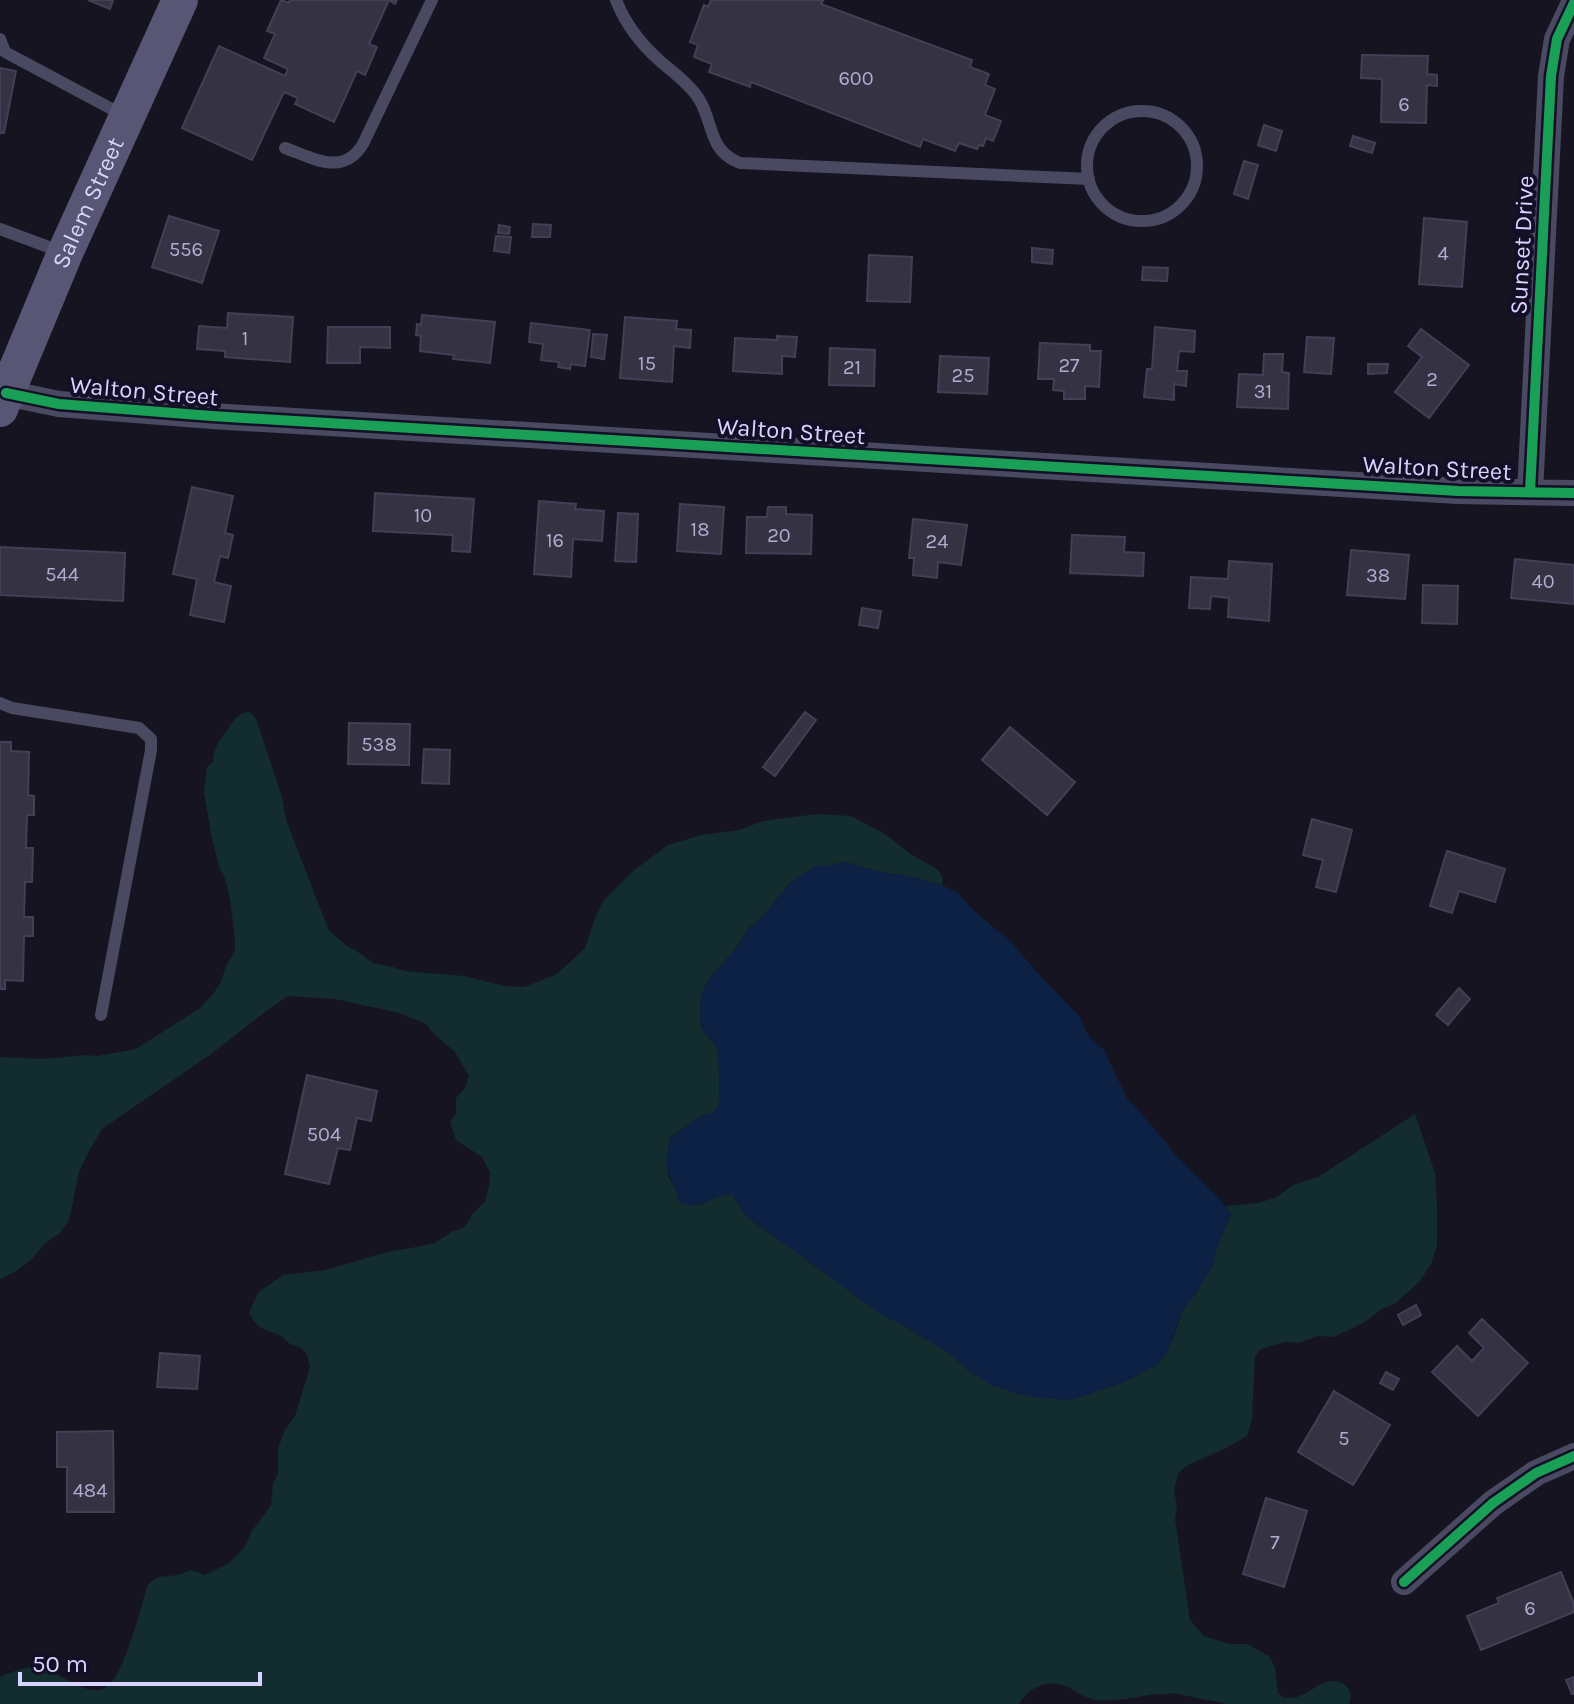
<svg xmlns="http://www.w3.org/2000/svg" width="1574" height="1704" viewBox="0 0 1574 1704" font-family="Karla,sans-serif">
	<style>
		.green { fill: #132c2d }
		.water { fill: #0d2144 }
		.building { fill: #343243; stroke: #433f54; stroke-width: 2 }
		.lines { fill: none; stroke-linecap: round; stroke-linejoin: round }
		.lane { stroke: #4a4962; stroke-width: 12 }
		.street { stroke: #4a4962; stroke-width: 26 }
		.secondary { stroke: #575674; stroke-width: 36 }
		.cycleway-casing { stroke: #130f26; stroke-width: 15 }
		.cycleway { stroke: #1a9f57; stroke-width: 10 }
		.labels { text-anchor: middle; stroke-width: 8; stroke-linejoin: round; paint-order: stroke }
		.number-label { font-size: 20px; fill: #b0acd0 }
		.street-label { font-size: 24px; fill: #d9d4ff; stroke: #130f26 }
	</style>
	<rect width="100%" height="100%" fill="#161421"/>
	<path class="green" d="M250,712L255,717L260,730L282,797L286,820L329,931L347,946L358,952L373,963L393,967L404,971L464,976L505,986L524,987L557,974L585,948L595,918L604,900L633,871L668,845L701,835L739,830L763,821L817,814L851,816L885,834L912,855L937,869L943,877L942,885L904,875L885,873L845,862L826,866H815L790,883L761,919L749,928L738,946L708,980L700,999L701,1027L718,1050L720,1102L713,1113L701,1116L670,1138C664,1179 665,1182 699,1205L721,1195L732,1194L745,1215L754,1222L908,1328L953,1356L970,1372L1050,1398L1071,1400L1126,1381L1141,1373L1173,1339L1183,1309L1196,1293L1212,1267L1217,1248L1231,1214L1225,1206L1258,1203L1277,1197L1293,1185L1318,1177L1415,1114L1435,1173L1437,1205V1246L1431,1264L1420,1281L1396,1303L1382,1309L1365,1322L1334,1337L1318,1336L1298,1343L1285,1342L1261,1349L1255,1356L1252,1419L1247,1436L1228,1447L1186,1466L1178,1474L1174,1490L1177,1506L1175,1519L1190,1620L1204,1636L1229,1644H1247L1269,1656L1275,1667L1278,1693L1284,1698C1287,1698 1295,1698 1297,1697C1312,1693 1330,1671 1346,1686C1352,1691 1351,1697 1349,1704H1227L1173,1693C1164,1695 1156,1694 1148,1695C1130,1699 1115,1701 1097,1700C1086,1699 1077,1692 1068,1687C1048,1678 1029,1687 1019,1704H0V1677C11,1672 24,1667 36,1667C59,1668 89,1704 110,1684C125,1670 141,1607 148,1584L158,1577L178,1575L191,1570L205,1575L229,1563L243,1549L252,1531L271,1505L273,1483L278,1474V1448L285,1430L295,1416L310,1367L307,1355L301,1348L290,1344L283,1337L259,1327L253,1320L249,1312L258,1293L283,1275L325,1270L387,1252L422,1246L435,1243L451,1232L465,1227L473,1213L485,1202L489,1186L490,1172L482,1157L456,1140L450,1122L456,1114V1098L465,1088L469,1076L455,1052L433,1033L426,1024L399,1013L335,999L288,996L269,1009L211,1054L102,1129L89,1151L79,1172L69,1221L59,1234L45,1243L33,1258L15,1272L0,1279V1057L44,1059L85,1055L97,1056L136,1049L200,1008L213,994L221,982L226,966L235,951V939L230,899L225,878L219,867L211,834L204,792L207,767L213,762C214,748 218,742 226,732C233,722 236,713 250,712Z"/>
	<path class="water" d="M845,862L885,873L904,875L942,885L958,893L972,909L1012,943L1043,979L1080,1017L1089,1037L1104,1050L1127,1098L1154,1128L1174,1153L1220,1200L1231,1214L1217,1248L1212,1267L1196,1293L1183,1309L1166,1355L1157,1365L1126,1381L1071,1400L1029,1397L991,1385L970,1372L953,1356L908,1328L879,1313L754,1222L745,1215L732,1194C712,1195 699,1212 680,1202L666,1166L670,1138L701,1116L713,1113L720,1102L718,1050L701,1027L700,999L708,980L738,946L749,928L761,919L790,883L815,866H826Z"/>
	<path class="building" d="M88,0H113L110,9Z
		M281,0L289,3L290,0H397L395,4L389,0L369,44L377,47L365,75L357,71L334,122L295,104L298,98L284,92L252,160L182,128L219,46L285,76L288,69L264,58L275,34L267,31Z
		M711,0H820L823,1L821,4L972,60L970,67L989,74L985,85L995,89L985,115L1001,121L993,141L986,138L983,146L979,145L977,149L959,143L955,151L923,139L920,147L751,82L750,87L709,72L712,64L694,57L698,45L690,42L704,5L708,7Z
		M1362,55L1428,56L1427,74L1437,75V86L1427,85L1426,123L1381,122L1382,79L1361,78Z
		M0,68L16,71L4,133H0Z
		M1264,125L1282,131L1276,151L1258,145Z
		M1353,136L1375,143L1372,153L1350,146Z
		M1244,161L1258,165L1248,199L1234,194Z
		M169,216L219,231L202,283L152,267Z
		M1424,218L1467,222L1462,287L1419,284Z
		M533,224L551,225L550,237H532Z
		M499,225L510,227L509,234L498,233Z
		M496,236L511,237L509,253L494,251Z
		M1032,248L1053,250L1052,264L1032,262Z
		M869,255L912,257L910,302L867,301Z
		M1143,267L1168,268L1167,281L1142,280Z
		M228,313L293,317L290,362L225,357V351L197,349L199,326L227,328Z
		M422,315L495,322L490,363L453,359L454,355L420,351L421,336L416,335L417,324L421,325Z
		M625,317L677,321L676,329L691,330L690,348L674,346L672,382L620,378Z
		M531,323L590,330L585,366L571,364L570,369L558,367L559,362L541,360L543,344L529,342Z
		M328,327H390V348L360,347V363H327Z
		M1155,327L1195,331L1194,352L1179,351L1177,371H1187L1186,386L1174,384V400L1144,397L1147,369H1152Z
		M1421,329L1469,365L1429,418L1395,392L1422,357L1408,346Z
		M593,334L607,335L604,359L591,357Z
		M777,336L797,337L795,357L782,356V374L733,371L735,338L777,340Z
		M1307,337L1334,338L1331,374L1304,372Z
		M1040,343L1090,345V351H1101L1099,387L1085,386V399H1064V391L1053,390L1054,379H1038Z
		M830,348L875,350L874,386L829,385Z
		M1264,354H1283L1282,372L1289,373L1288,409L1237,407L1239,374L1263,375Z
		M940,356L989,358L987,394L938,392Z
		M1368,364H1388L1387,373L1368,374Z
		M192,487L233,496L225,533L233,535L228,558L220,556L214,582L231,586L224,622L190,615L197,579L173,574Z
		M375,493L474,499L470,552L452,551L453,535L373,531Z
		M539,501L576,504L575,509L604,511L602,541L573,539L571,577L534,574Z
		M680,504L724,507L721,554L677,551Z
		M768,507H786V514L812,515L811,554L746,553L747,517H767Z
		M618,513L638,514L636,562L615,561Z
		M913,519L967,525L961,565L938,562L937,578L913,575L914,558H909Z
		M1072,535L1125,537L1124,552L1144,553L1143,576L1070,573Z
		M0,547L125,553L123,601L0,595Z
		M1351,550L1409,555L1405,599L1347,595Z
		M1515,559L1574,565V604L1511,598Z
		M1229,561L1272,564L1269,621L1228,617L1229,598L1211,596L1210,609L1189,608L1191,577L1228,579Z
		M1423,585L1458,586L1457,624L1422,623Z
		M862,608L881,611L878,628L859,625Z
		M805,712L816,720L775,776L763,767Z
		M349,723L410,724L409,765L348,764Z
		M1010,727L1075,782L1047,815L982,760Z
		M0,742H11V751L29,752L28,795L34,796V815H27L26,848H33L32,882H25L24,917H33V936H24L23,981L5,980V989H0Z
		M424,749L450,750L449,784L422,783Z
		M1312,819L1352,830L1336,892L1316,887L1323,860L1303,855Z
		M1447,851L1505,869L1495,902L1459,891L1452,913L1430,906Z
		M1459,988L1470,999L1448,1025L1436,1015Z
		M307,1075L377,1091L371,1121L357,1118L350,1150L338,1148L329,1184L285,1174Z
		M1416,1305L1421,1315L1403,1325L1398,1315Z
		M1482,1319L1528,1363L1478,1416L1432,1372L1457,1346L1472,1361L1484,1348L1469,1333Z
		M160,1353L200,1356L197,1389L157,1387Z
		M1386,1372L1399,1379L1393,1390L1380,1383Z
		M1334,1391L1390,1425L1353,1485L1298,1452Z
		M113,1431L114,1512H67V1467H57V1432Z
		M1266,1498L1307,1511L1284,1587L1243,1574Z
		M1561,1572L1574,1604V1612L1481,1650L1467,1616L1499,1603L1497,1598Z
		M1574,1677V1694H1572L1566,1680Z"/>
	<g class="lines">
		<path class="lane" d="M616,0C625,23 641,44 659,60C672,72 689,83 699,99C714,123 708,151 740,163L1089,179
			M0,39L5,52L123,115
			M1087 166a55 55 0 1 1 110 0a55 55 0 1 1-110 0Z
			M285,148C313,158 343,177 363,144L432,0
			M0,229L62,252
			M0,703L12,708L139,728L151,739V750L101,1015"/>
		<path class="street" d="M6,393L59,404L212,416L1458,491L1574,493
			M1530,492L1551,76L1557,39L1574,3
			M1404,1582L1493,1503L1536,1473L1574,1456"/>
		<path class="secondary" id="s1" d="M0,409L65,253L180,0"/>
		<defs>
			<path id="cycleway" d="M6,393L59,404L212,416L1458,491L1574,493
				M1530,492L1551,76L1557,39L1574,3
				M1404,1582L1493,1503L1536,1473L1574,1456"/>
		</defs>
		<use href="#cycleway" class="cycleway-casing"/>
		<use href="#cycleway" class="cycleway"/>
	</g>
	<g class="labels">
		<g class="number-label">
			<text x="856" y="85">600</text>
			<text x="1404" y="111">6</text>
			<text x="186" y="256">556</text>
			<text x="1443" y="260">4</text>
			<text x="245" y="345">1</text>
			<text x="647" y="370">15</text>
			<text x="1069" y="372">27</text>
			<text x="852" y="374">21</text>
			<text x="963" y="382">25</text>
			<text x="1432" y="386">2</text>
			<text x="1263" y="398">31</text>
			<text x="423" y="522">10</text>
			<text x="700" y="536">18</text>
			<text x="779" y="542">20</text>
			<text x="555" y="547">16</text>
			<text x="937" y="548">24</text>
			<text x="62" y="581">544</text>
			<text x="1378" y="582">38</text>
			<text x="1543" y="588">40</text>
			<text x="379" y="751">538</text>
			<text x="324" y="1141">504</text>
			<text x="1344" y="1445">5</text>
			<text x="90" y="1497">484</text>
			<text x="1275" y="1549">7</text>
			<text x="1530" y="1615">6</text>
		</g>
		<g class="street-label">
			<text dy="8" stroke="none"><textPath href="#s1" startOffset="224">Salem Street</textPath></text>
			<text transform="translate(1522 245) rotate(-87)" y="8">Sunset Drive</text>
			<text transform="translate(144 391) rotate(5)" y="8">Walton Street</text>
			<text transform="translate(791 431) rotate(4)" y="8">Walton Street</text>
			<text transform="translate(1437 468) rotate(3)" y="8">Walton Street</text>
		</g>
	</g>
	<path d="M20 1672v12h240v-12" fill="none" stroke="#d9d4ff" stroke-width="4"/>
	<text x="32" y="1672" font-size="24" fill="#d9d4ff" stroke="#130f26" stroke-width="6" paint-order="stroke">50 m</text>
</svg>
